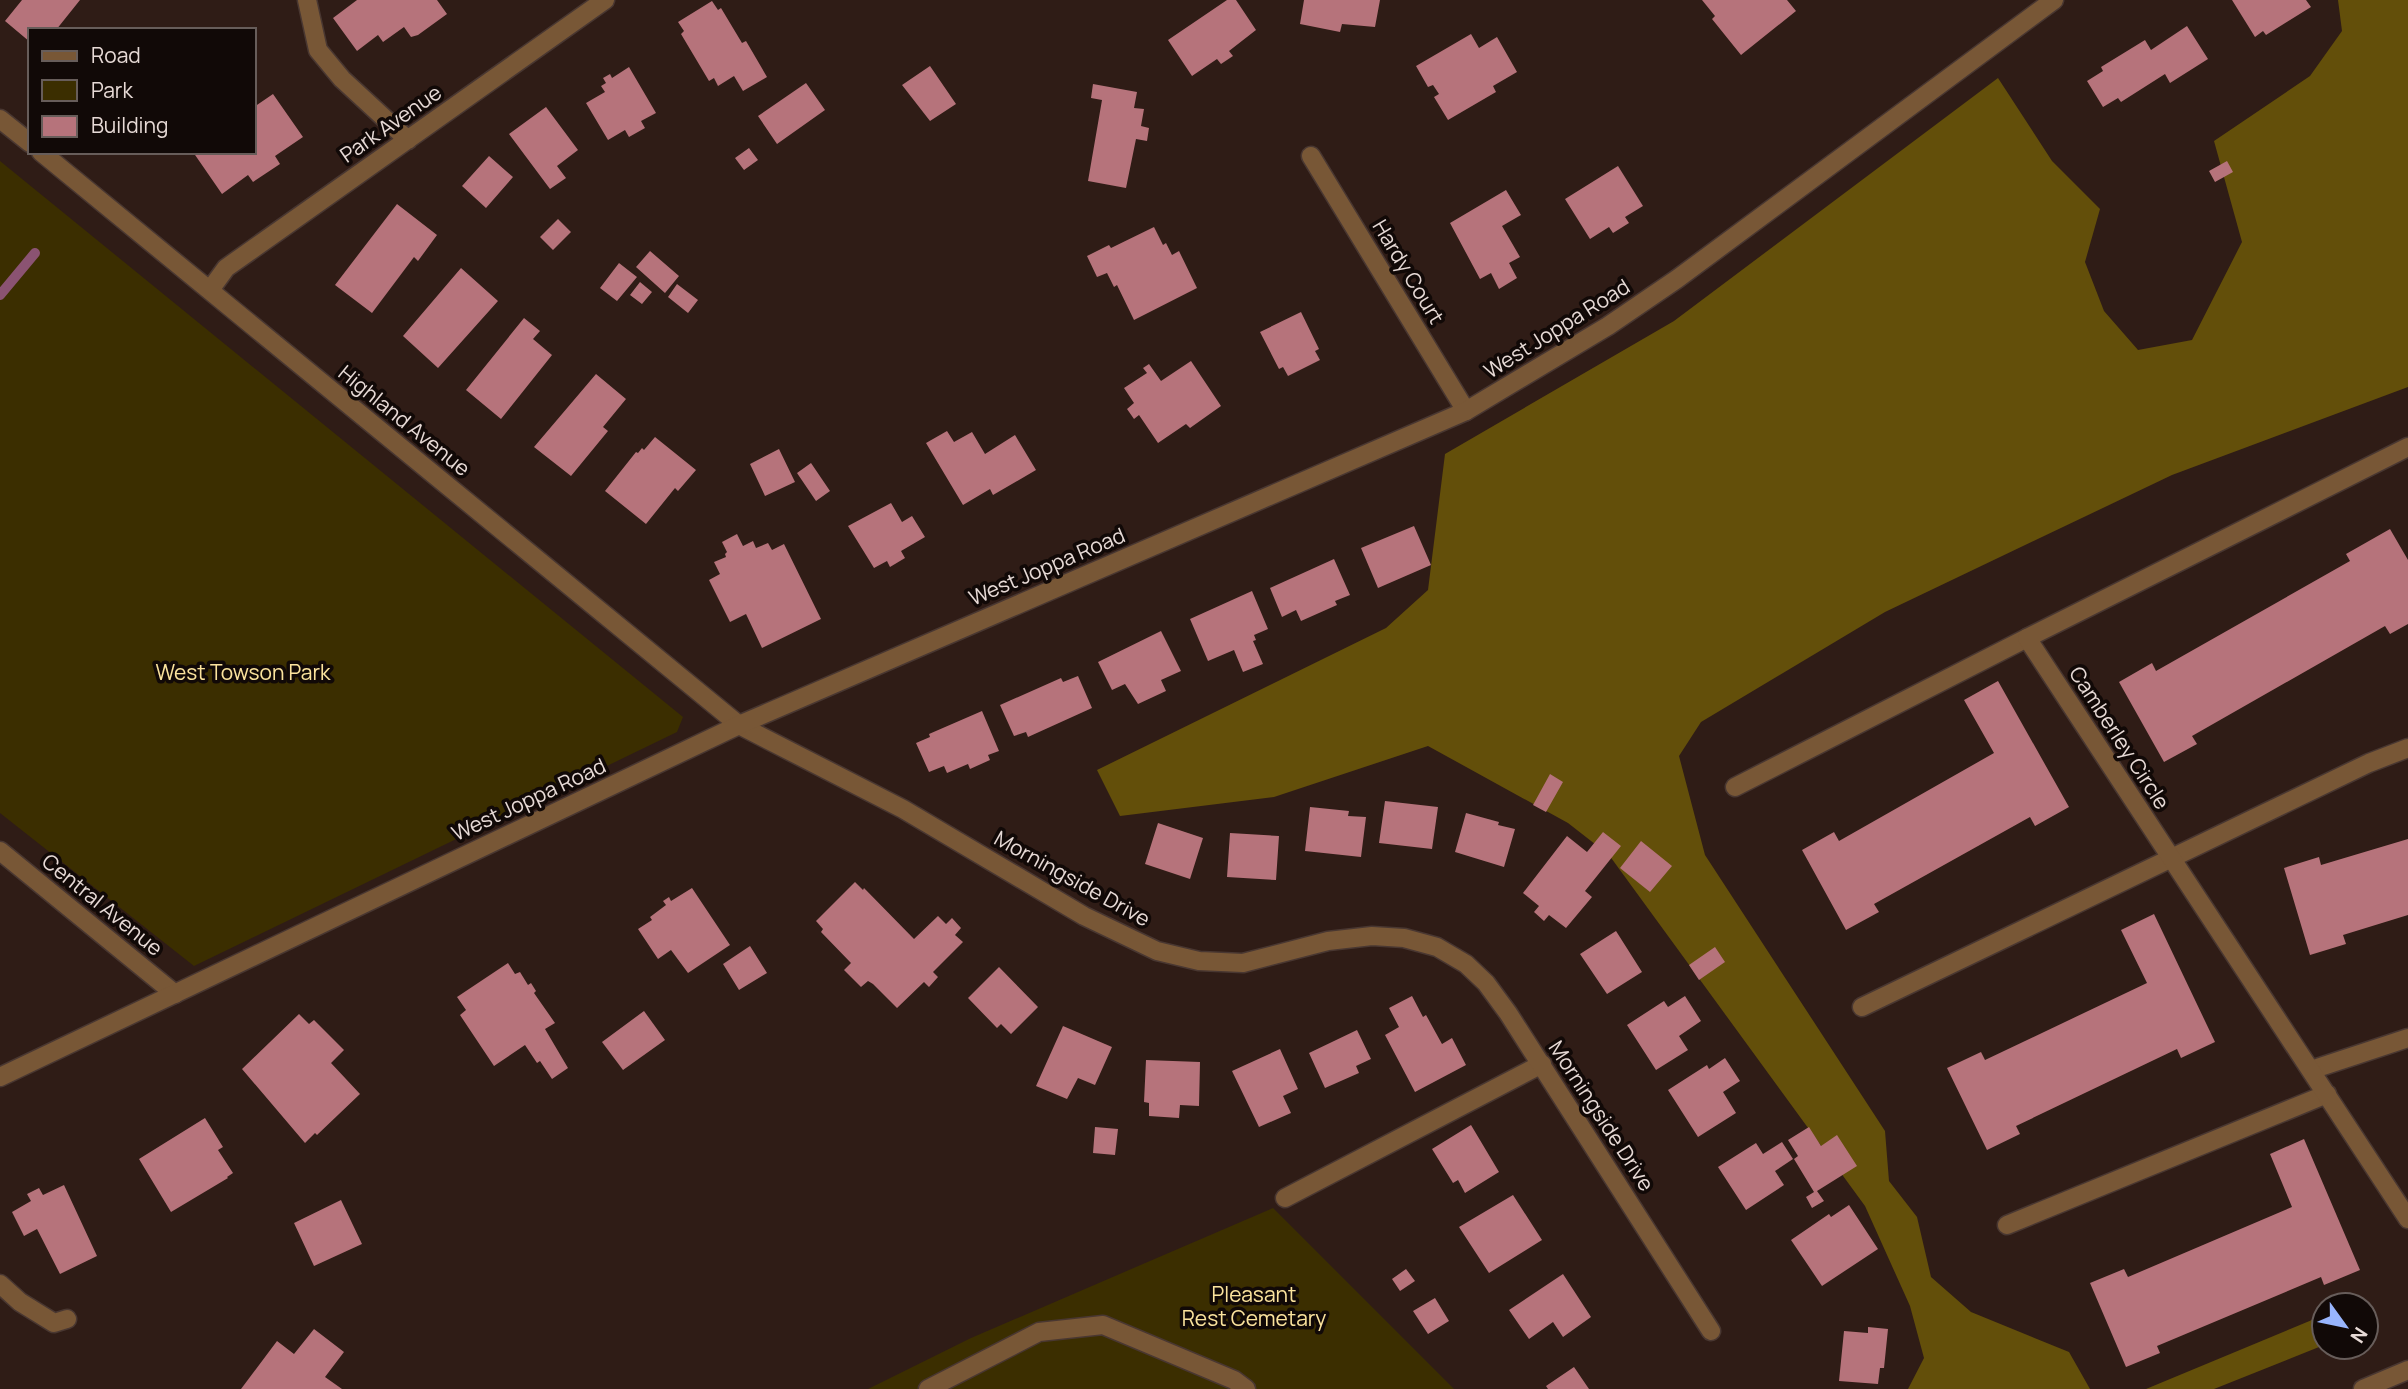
<svg xmlns="http://www.w3.org/2000/svg" width="2408" height="1389" viewBox="0 0 2408 1389" font-family="Manrope,sans-serif">
	<style>
		.green { fill: #3b2e00 }
		.forest { fill: #634f0a }
		.lines { fill: none; stroke-linecap: round; stroke-linejoin: round }
		.stream { stroke: #8b5372; stroke-width: 10 }
		.building { fill: #b6737b }
		.service-casing { stroke: #493731; stroke-width: 21 }
		.minor-casing { stroke: #493731; stroke-width: 21 }
		.tertiary-casing { stroke: #493731; stroke-width: 21 }
		.service { stroke: #785736; stroke-width: 18 }
		.minor { stroke: #785736; stroke-width: 18 }
		.tertiary { stroke: #785736; stroke-width: 18 }
		.labels { text-anchor: middle; stroke-width: 7; stroke-linejoin: round; paint-order: stroke }
		.street-label { font-size: 21px; fill: #e7dad6; stroke: #110907 }
		.park-label { font-size: 21px; fill: #fbe39d; stroke: #110907 }
	</style>
	<rect width="100%" height="100%" fill="#2f1c16"/>
	<path class="green" d="M0,161L683,717L677,732L194,966L0,813Z
		M1273,1208L1454,1389H868L971,1338Z"/>
	<path class="forest" d="M2338,0H2408V387L2172,475L1885,612L1701,722L1679,756L1705,855L1885,1131L1889,1181L1917,1217L1931,1277L1971,1312L2069,1352L2090,1389H1908L1924,1358L1910,1306L1865,1206L1609,855L1568,823L1428,746L1274,797L1120,816L1097,770L1386,628L1428,590L1445,454L1674,321L1998,78L2052,161L2100,209L2085,262L2104,311L2138,350L2192,340L2242,242L2214,141L2310,76L2342,31Z
		M2324,1315V1345L2214,1389H2146Z"/>
	<g class="lines">
		<path class="stream" d="M0,295L35,253"/>
	</g>
	<path class="building" d="M22,0H80L56,30H30V42L5,21Z
		M357,0H437L447,14L418,35L411,37L404,27L383,42L378,35L357,51L333,18Z
		M1227,0H1236L1256,30L1229,51L1233,56L1221,64L1217,59L1192,76L1168,40Z
		M1304,0H1380L1375,27L1342,24L1340,32L1300,24Z
		M1702,0H1787L1796,11L1741,55L1712,19L1715,16Z
		M2232,0H2306L2311,7L2266,35L2263,31L2255,37Z
		M712,1L718,10L721,8L742,43L746,41L767,77L743,91L734,76L718,86L714,78L709,81L681,34L684,31L678,22Z
		M2187,26L2208,59L2170,83L2165,74L2121,102L2118,98L2103,107L2087,81L2103,71L2101,67L2145,40L2151,50Z
		M1471,34L1479,48L1497,37L1517,72L1493,86L1496,92L1448,120L1434,97L1439,94L1433,85L1428,87L1416,66Z
		M930,66L956,104L930,121L902,85Z
		M629,67L656,113L641,121L645,128L629,137L625,130L608,140L586,103L605,92L601,86L606,83L603,78L610,74L612,78Z
		M806,83L825,110L777,144L758,116Z
		M1093,84L1137,92L1134,108L1144,109L1141,126L1149,128L1147,141L1136,139L1126,188L1088,181L1102,100L1091,98Z
		M273,94L303,137L275,156L280,164L253,182L248,175L222,194L193,152H254V107Z
		M546,107L578,150L557,166L566,178L550,189L509,134Z
		M749,148L758,160L744,170L735,158Z
		M489,156L513,177L486,208L462,186Z
		M2227,161L2233,172L2215,182L2209,171Z
		M1618,166L1643,206L1625,217L1629,223L1613,233L1609,227L1590,239L1565,199Z
		M1506,190L1521,215L1502,226L1520,257L1509,263L1517,278L1499,289L1491,273L1480,279L1450,223Z
		M397,204L437,235L418,261L414,257L372,313L335,285Z
		M558,219L571,232L553,250L540,237Z
		M1154,227L1163,245L1166,243L1172,255L1179,251L1197,288L1134,320L1117,285L1114,287L1107,273L1097,277L1087,256L1109,245L1111,248Z
		M650,251L679,276L665,293L636,267Z
		M619,263L637,277L617,301L600,288Z
		M461,268L498,301L438,368L403,336Z
		M640,282L652,292L642,304L630,295Z
		M677,284L698,300L688,313L668,297Z
		M1301,312L1319,349L1315,351L1320,360L1288,376L1283,367L1279,369L1260,332Z
		M524,318L540,331L533,339L552,355L501,419L466,390Z
		M1191,361L1221,406L1190,428L1186,424L1158,443L1139,415L1134,419L1127,409L1134,403L1124,388L1147,373L1143,368L1149,364L1161,381Z
		M596,374L626,399L603,427L608,431L571,476L534,447Z
		M947,431L954,442L972,432L985,454L1015,435L1036,470L993,495L990,489L963,505L926,443Z
		M655,437L696,470L678,491L675,488L646,524L605,491L636,452L638,453L642,448L644,450Z
		M779,449L795,482L765,496L750,464Z
		M811,463L830,491L816,501L797,473Z
		M891,503L902,522L912,516L925,537L901,551L905,558L890,567L887,561L874,568L848,526Z
		M1414,526L1431,565L1378,588L1361,548Z
		M2390,529L2408,560V624L2390,634L2385,626L2192,736L2197,744L2164,762L2119,682L2152,663L2156,671L2350,561L2346,554Z
		M737,534L743,546L753,541L756,548L768,543L772,550L784,544L821,619L762,648L746,614L730,622L709,580L720,574L714,562L726,557L725,554L727,552L722,542Z
		M1334,559L1350,595L1335,601L1337,605L1301,621L1296,610L1282,617L1270,588Z
		M1252,591L1268,629L1254,635L1256,640L1253,641L1263,664L1243,672L1234,650L1208,661L1190,619Z
		M1161,631L1181,671L1161,680L1166,691L1138,704L1125,684L1112,690L1098,662Z
		M1078,676L1092,708L1028,737L1026,732L1014,736L1000,705L1061,678L1063,682Z
		M1998,681L2069,807L2035,826L2030,817L1874,904L1879,912L1846,930L1802,850L1834,832L1839,841L1994,753L1964,700Z
		M982,711L999,751L988,755L990,760L970,769L968,764L947,773L944,766L929,772L916,743L930,737L929,734Z
		M1550,774L1563,782L1546,812L1533,805Z
		M1385,801L1438,807L1432,849L1379,843Z
		M1310,807L1349,811L1348,816L1366,817L1361,857L1305,851Z
		M1466,813L1499,822L1498,825L1515,829L1504,867L1455,852Z
		M1158,823L1203,838L1190,879L1145,864Z
		M1603,832L1621,846L1585,891L1592,897L1566,928L1549,915L1544,921L1534,912L1539,906L1523,893L1567,836L1587,852Z
		M1230,833L1279,836L1276,880L1227,877Z
		M2408,839V915L2343,935L2346,944L2310,955L2284,868L2319,857L2321,865Z
		M1641,841L1672,866L1650,892L1620,868Z
		M855,882L863,890L864,888L914,939L938,916L946,924L952,918L961,928L955,935L963,942L933,972L938,977L929,987L924,982L897,1008L873,984L868,981L861,987L844,970L851,963L821,932L823,929L816,921Z
		M692,888L730,945L688,973L671,950L658,959L638,929L652,920L650,917L666,905L663,901L669,897L671,901Z
		M2154,914L2215,1042L2181,1058L2177,1049L2016,1126L2020,1134L1987,1150L1947,1068L1981,1052L1985,1060L2147,983L2121,930Z
		M1616,931L1642,972L1607,994L1580,954Z
		M750,946L767,973L739,990L723,964Z
		M1715,947L1725,962L1699,980L1689,965Z
		M508,963L515,974L520,972L528,985L531,983L536,991L534,993L555,1023L545,1029L568,1068L552,1079L540,1061L537,1063L525,1045L494,1066L460,1015L466,1010L457,997Z
		M999,967L1038,1007L1011,1034L1001,1024L997,1028L968,998Z
		M1412,996L1423,1017L1426,1015L1442,1044L1452,1038L1466,1065L1415,1092L1385,1035L1399,1027L1389,1008Z
		M1685,996L1701,1021L1679,1036L1688,1050L1656,1070L1627,1025L1664,1001L1668,1007Z
		M644,1011L665,1040L623,1070L602,1042Z
		M299,1014L309,1024L314,1020L344,1050L331,1063L360,1094L317,1135L315,1133L305,1143L242,1069Z
		M1063,1026L1112,1047L1095,1085L1078,1078L1067,1099L1036,1086Z
		M1357,1030L1371,1059L1356,1066L1359,1073L1325,1088L1309,1053Z
		M1280,1049L1298,1089L1283,1096L1291,1113L1259,1127L1232,1071Z
		M1725,1058L1740,1081L1723,1092L1736,1113L1698,1137L1668,1090L1707,1065L1709,1069Z
		M1146,1060L1200,1062L1199,1106L1180,1105L1179,1118L1149,1116V1103L1144,1102Z
		M205,1118L223,1147L218,1150L233,1173L227,1177L228,1178L171,1212L139,1159Z
		M1471,1125L1499,1172L1465,1193L1458,1180L1453,1183L1432,1149Z
		M1095,1127L1118,1129L1115,1155L1093,1153Z
		M1809,1127L1821,1146L1837,1135L1857,1166L1817,1191L1824,1201L1812,1208L1806,1197L1814,1192L1794,1159L1798,1156L1788,1140Z
		M2304,1139L2360,1270L2324,1285L2321,1277L2157,1346L2160,1353L2126,1367L2090,1283L2124,1269L2128,1277L2292,1207L2270,1154Z
		M1782,1142L1793,1159L1775,1171L1784,1185L1746,1210L1718,1167L1756,1143L1763,1154Z
		M64,1185L97,1256L60,1274L37,1229L24,1236L12,1212L31,1201L27,1194L39,1188L43,1195Z
		M1513,1195L1542,1240L1489,1273L1459,1227Z
		M341,1200L362,1244L314,1266L294,1223Z
		M1849,1205L1878,1249L1822,1286L1791,1240L1829,1214L1831,1217Z
		M1406,1269L1415,1281L1400,1291L1392,1279Z
		M1563,1274L1591,1317L1563,1337L1553,1322L1529,1339L1509,1310Z
		M1435,1298L1449,1321L1428,1334L1413,1311Z
		M1868,1327L1888,1329L1884,1368H1880L1878,1384L1839,1381L1844,1331L1868,1333Z
		M314,1329L344,1352L325,1377L342,1389H241L277,1341L294,1354Z
		M1574,1367L1589,1389H1548L1546,1386Z"/>
	<g class="lines">
		<defs>
			<path id="service" d="M1735,787L2027,638
				M1862,1007L2369,763L2408,748
				M2311,1070L2408,1038
				M1285,1198L1542,1064
				M2007,1225L2327,1094
				M0,1284L20,1302L54,1323L67,1319
				M928,1389L1039,1332L1103,1325L1234,1380L1246,1389"/>
			<path id="minor" d="M307,0L318,50L342,79L408,140
				M0,119L30,143
				M41,152L739,725L903,809L1084,916L1157,951L1199,961L1243,963L1328,941L1372,936L1404,938L1437,947L1466,964L1486,983L1508,1013L1711,1331
				M1311,156L1466,411
				M210,290L226,268L605,0
				M2408,447L2027,638L2408,1219
				M0,851L175,994"/>
			<path id="tertiary" d="M0,1077L739,725L1466,411L1608,326L1677,279L2054,0
				M2363,1389L2408,1370"/>
		</defs>
		<use href="#service" class="service-casing"/>
		<use href="#minor" class="minor-casing"/>
		<use href="#tertiary" class="tertiary-casing"/>
		<use href="#service" class="service"/>
		<use href="#minor" class="minor"/>
		<use href="#tertiary" class="tertiary"/>
	</g>
	<g class="labels">
		<g class="street-label">
			<text transform="translate(391 124) rotate(-35)" y="7">Park Avenue</text>
			<text transform="translate(1408 272) rotate(59)" y="7">Hardy Court</text>
			<text transform="translate(1557 329) rotate(-32)" y="7">West Joppa Road</text>
			<text transform="translate(404 421) rotate(39)" y="7">Highland Avenue</text>
			<text transform="translate(1047 567) rotate(-23)" y="7">West Joppa Road</text>
			<text transform="translate(2119 738) rotate(57)" y="7">Camberley Circle</text>
			<text transform="translate(529 800) rotate(-25)" y="7">West Joppa Road</text>
			<text transform="translate(1072 879) rotate(29)" y="7">Morningside Drive</text>
			<text transform="translate(102 905) rotate(39)" y="7">Central Avenue</text>
			<text transform="translate(1601 1116) rotate(57)" y="7">Morningside Drive</text>
		</g>
		<g class="park-label">
			<text x="243" y="680">West Towson Park</text>
			<text x="1254" y="1302">Pleasant<tspan x="1254" dy="24">Rest Cemetary</tspan></text>
		</g>
	</g>
	<rect x="28" y="28" width="228" height="126" fill="#110907" stroke="#675d5a" stroke-width="2"/>
	<rect x="42" y="51" width="35" height="10" fill="#785736" stroke="#675d5a" stroke-width="2"/>
	<text x="91" y="63" font-size="21" fill="#e7dad6">Road</text>
	<rect x="42" y="80" width="35" height="21" fill="#3b2e00" stroke="#675d5a" stroke-width="2"/>
	<text x="91" y="98" font-size="21" fill="#e7dad6">Park</text>
	<rect x="42" y="116" width="35" height="21" fill="#b6737b" stroke="#675d5a" stroke-width="2"/>
	<text x="91" y="133" font-size="21" fill="#e7dad6">Building</text>
	<g transform="translate(2345 1326) rotate(123)"><circle r="33" fill="#110907" stroke="#675d5a" stroke-width="2"/>
	<path d="M0-5L12 26L0 18L-12 26Z" fill="#98b5fd"/>
	<text y="-10" font-size="19" font-weight="bold" text-anchor="middle" fill="#e7dad6">N</text>
	</g>
</svg>
